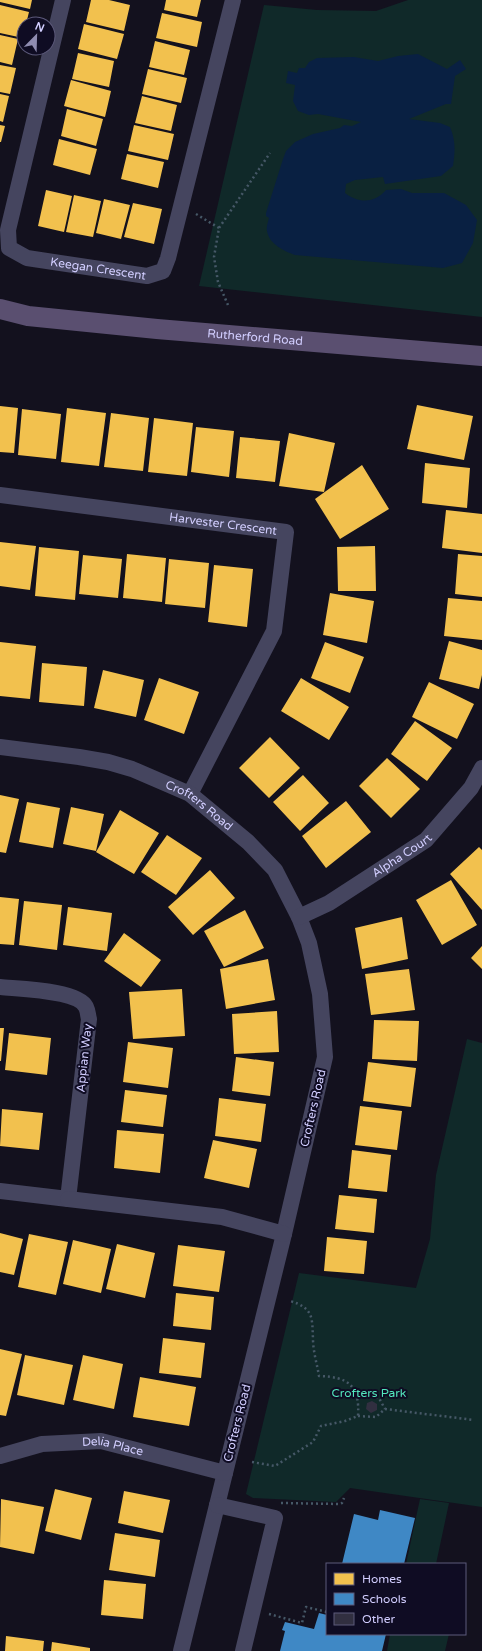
<svg xmlns="http://www.w3.org/2000/svg" width="482" height="1651" viewBox="0 0 482 1651" font-family="'Varela Round',sans-serif">
	<style>
		.green { fill: #102929 }
		.water { fill: #092042 }
		.homes { fill: #f2c14e }
		.schools { fill: #3f88c5 }
		.building { fill: #312f40 }
		.lines { fill: none; stroke-linecap: round; stroke-linejoin: round }
		.path { stroke: #465867; stroke-width: 2.5; stroke-dasharray: 2 3; stroke-linecap: butt }
		.minor { stroke: #45455f; stroke-width: 16 }
		.major { stroke: #5a4f70; stroke-width: 20 }
		.labels { text-anchor: middle; stroke-width: 4; stroke-linejoin: round; paint-order: stroke }
		.street-label { font-size: 12px; fill: #d2ceff; stroke: #0f0c23 }
		.park-label { font-size: 12px; fill: #53e7bd; stroke: #0f0c23 }
	</style>
	<rect width="100%" height="100%" fill="#13111e"/>
	<path class="green" d="M408,0H482V317L199,286L264,5L317,10L376,11Z
		M467,1039L482,1043V1507L350,1488L336,1502L253,1498L246,1494L299,1273L416,1288L430,1239L436,1175Z
		M420,1499L449,1503L436,1564H406Z
		M390,1634H449L445,1651H387Z"/>
	<path class="water" d="M418,54L447,69L460,60L466,69L455,76L451,104H446L409,119L440,123L450,127C456,141 455,152 453,166L441,176L385,184L383,177L355,180L346,184L345,193C358,203 374,204 386,190L401,189L412,193H444L466,205L477,220L473,243L462,263L443,268L295,255C284,251 269,244 267,231C266,227 268,222 269,218L266,216V213L283,159L286,151L295,142L313,134L340,128L344,125L352,126L361,122L318,114L309,115L298,111L293,101L295,85L286,83L288,71L297,73L299,68H305L309,62L317,58L354,57L378,61L398,56Z"/>
	<path class="homes" d="M0,0H32L30,9L0,2Z
		M91,0H109L130,5L124,31L86,22Z
		M166,0H201L197,17L164,10Z
		M0,5L29,12L26,24H24L23,38L0,33Z
		M162,13L202,22L197,47L156,38Z
		M84,24L124,34L117,59L78,49Z
		M0,35L18,39L12,65L0,62Z
		M155,41L190,50L184,75L149,67Z
		M78,53L114,61L109,87L72,79Z
		M0,65L16,68L10,94L0,92Z
		M148,69L187,78L181,103L142,94Z
		M71,80L111,91L105,117L64,106Z
		M0,94L9,96L3,122L0,121Z
		M142,96L177,105L171,131L135,123Z
		M67,109L103,119L96,146L61,136Z
		M0,125L5,126L1,142H0Z
		M134,125L174,134L168,160L128,151Z
		M59,139L97,149L90,175L53,165Z
		M127,154L164,162L158,188L121,179Z
		M46,190L72,196L64,232L38,226Z
		M74,195L101,201L93,237L66,232Z
		M104,199L130,205L121,239L96,233Z
		M133,203L162,209L154,244L124,237Z
		M417,405L473,416L464,460L407,449Z
		M0,406L18,408L14,453L0,452Z
		M67,408L106,413L99,466L61,462Z
		M22,409L61,414L56,459L18,455Z
		M111,413L149,418L143,471L104,467Z
		M154,418L193,423L187,476L148,472Z
		M196,427L234,431L229,477L191,472Z
		M289,433L335,443L324,492L279,486Z
		M240,437L280,441L275,482L236,478Z
		M425,463L470,468L467,508L422,503Z
		M362,465L389,509L340,539L315,499Z
		M446,510L482,514V553L442,548Z
		M0,542L36,546L30,590L0,586Z
		M375,546L376,591H338L337,547Z
		M39,547L79,551L75,600L35,596Z
		M127,554L166,558L162,602L123,598Z
		M458,554L482,556V597L455,594Z
		M83,555L122,559L118,598L79,594Z
		M169,559L209,563L205,608L165,604Z
		M214,565L253,569L247,627L208,622Z
		M330,593L374,601L367,643L323,635Z
		M448,598L482,601V640L444,636Z
		M449,641L482,650V675L479,689L439,679Z
		M0,642L36,646L30,699L0,696Z
		M325,642L364,657L350,693L311,678Z
		M42,663L87,667L84,706L39,702Z
		M103,670L144,680L136,717L94,708Z
		M159,678L199,692L184,734L144,720Z
		M301,678L349,707L329,740L281,711Z
		M429,682L474,704L457,739L412,717Z
		M415,721L452,748L427,781L391,754Z
		M270,737L300,768L269,798L239,768Z
		M387,758L420,789L391,818L359,786Z
		M303,775L329,803L300,831L273,802Z
		M0,795L19,799L6,853L0,852Z
		M346,801L371,832L326,868L302,836Z
		M27,802L60,808L53,848L19,842Z
		M71,807L104,814L96,851L63,844Z
		M120,810L159,833L134,874L96,852Z
		M167,835L202,858L176,895L141,872Z
		M479,847L482,850V910L450,874Z
		M210,870L235,898L193,935L168,907Z
		M451,880L477,925L442,945L416,900Z
		M0,897L19,899L14,945L0,944Z
		M24,901L62,905L57,950L19,945Z
		M68,907L112,913L107,951L63,945Z
		M245,910L264,948L224,967L204,931Z
		M402,917L408,959L362,969L355,928Z
		M124,933L161,960L141,987L104,961Z
		M482,946V969L471,958Z
		M268,959L275,1000L226,1009L220,969Z
		M409,969L415,1010L371,1015L365,974Z
		M182,989L185,1036L133,1039L129,992Z
		M277,1011L279,1052L234,1054L232,1014Z
		M374,1020L419,1021L417,1061L372,1059Z
		M0,1028H4L1,1061H0Z
		M9,1033L51,1038L47,1075L5,1070Z
		M128,1042L173,1048L168,1088L123,1082Z
		M236,1057L274,1062L270,1096L232,1091Z
		M368,1062L416,1068L411,1107L363,1101Z
		M125,1090L167,1095L163,1127L121,1122Z
		M219,1098L266,1104L261,1142L215,1136Z
		M360,1106L402,1111L397,1150L355,1145Z
		M2,1109L43,1113L39,1150L0,1146Z
		M117,1130L164,1134L160,1173L114,1168Z
		M213,1140L257,1149L249,1188L204,1178Z
		M352,1150L391,1155L387,1192L348,1188Z
		M339,1195L377,1199L374,1233L335,1229Z
		M0,1233L23,1239L14,1275L0,1272Z
		M29,1234L68,1242L56,1295L18,1287Z
		M327,1237L367,1241L364,1274L324,1271Z
		M73,1240L111,1249L101,1293L63,1284Z
		M117,1244L155,1253L145,1298L106,1289Z
		M178,1245L225,1251L219,1292L173,1286Z
		M176,1293L214,1297L211,1330L173,1326Z
		M163,1338L205,1343L201,1378L159,1373Z
		M0,1349L22,1354L6,1416L0,1415Z
		M25,1355L73,1365L64,1405L17,1395Z
		M83,1355L123,1364L114,1409L73,1400Z
		M140,1377L196,1387L189,1426L133,1417Z
		M55,1489L92,1498L81,1540L45,1531Z
		M124,1491L170,1500L163,1533L118,1523Z
		M1,1499L44,1507L34,1554L0,1547Z
		M115,1533L160,1540L155,1577L109,1570Z
		M104,1580L146,1584L143,1619L101,1615Z
		M6,1636L44,1641L43,1651H5Z
		M52,1642L90,1648V1651H51Z"/>
	<path class="schools" d="M380,1510L415,1518L404,1564H342L354,1514L378,1520Z
		M319,1613L327,1615V1634H386L382,1651H280L285,1631L282,1630L285,1622L314,1629Z"/>
	<path class="building" d="M372,1401L377,1404V1410L371,1413L366,1409L367,1403Z"/>
	<g class="lines">
		<path class="path" d="M196,214L219,228
			M228,305L218,282L214,257L219,228L270,153
			M356,1394L369,1395L379,1398L385,1409
			M358,1416L376,1417L385,1409L474,1420
			M252,1462L275,1466L313,1442L321,1426L345,1421L358,1416C360,1385 348,1377 319,1376C317,1364 313,1351 313,1339C312,1318 314,1308 290,1301
			M281,1503L339,1504L342,1503L344,1498
			M269,1614L302,1623L306,1607L327,1612"/>
		<g class="minor">
			<path id="s1" d="M63,0L8,230L9,248L27,258L147,276L163,271L168,258L233,0"/>
			<path id="s2" d="M0,495L286,532L274,631L190,794"/>
			<path id="s3" d="M0,747L79,757L108,762L132,769L190,794L248,842L275,870L299,917L309,943L320,994L325,1057L284,1234L181,1651"/>
			<path id="s4" d="M299,917L329,903L426,840L471,788L482,768"/>
			<path d="M0,987C18,989 78,990 86,1007C88,1011 88,1016 89,1019L68,1199L0,1191"/>
			<path d="M68,1199L222,1217L284,1234"/>
			<path id="s5" d="M0,1456L42,1444L101,1441L225,1473"/>
			<path d="M217,1505L275,1518L243,1651"/>
		</g>
		<path class="major" id="s6" d="M0,309L28,316L157,329L482,356"/>
	</g>
	<g class="labels">
		<g class="street-label">
			<text dy="4" stroke="none"><textPath href="#s1" startOffset="347">Keegan Crescent</textPath></text>
			<text dy="4" stroke="none"><textPath href="#s6" startOffset="257">Rutherford Road</textPath></text>
			<text dy="4" stroke="none"><textPath href="#s2" startOffset="225">Harvester Crescent</textPath></text>
			<text dy="4" stroke="none"><textPath href="#s3" startOffset="211">Crofters Road</textPath></text>
			<text dy="4" stroke="none"><textPath href="#s4" startOffset="120">Alpha Court</textPath></text>
			<text transform="translate(84 1058) rotate(-84)" y="4">Appian Way</text>
			<text transform="translate(313 1108) rotate(-77)" y="4">Crofters Road</text>
			<text transform="translate(237 1423) rotate(-76)" y="4">Crofters Road</text>
			<text dy="4" stroke="none"><textPath href="#s5" startOffset="115">Delia Place</textPath></text>
		</g>
		<g class="park-label">
			<text x="369" y="1397">Crofters Park</text>
		</g>
	</g>
	<rect x="326" y="1563" width="140" height="72" fill="#0f0c23" stroke="#5d5a7b"/>
	<rect x="334" y="1573" width="20" height="12" fill="#f2c14e" stroke="#5d5a7b"/>
	<text x="362" y="1583" font-size="12" fill="#d2ceff">Homes</text>
	<rect x="334" y="1593" width="20" height="12" fill="#3f88c5" stroke="#5d5a7b"/>
	<text x="362" y="1603" font-size="12" fill="#d2ceff">Schools</text>
	<rect x="334" y="1613" width="20" height="12" fill="#312f40" stroke="#5d5a7b"/>
	<text x="362" y="1623" font-size="12" fill="#d2ceff">Other</text>
	<g transform="translate(36 36) rotate(23)"><circle r="19" fill="#0f0c23" stroke="#5d5a7b"/>
	<path d="M0-3L7 15L0 10L-7 15Z" fill="#8f8cb0"/>
	<text y="-6" font-size="11" font-weight="bold" text-anchor="middle" fill="#d2ceff">N</text>
	</g>
</svg>
